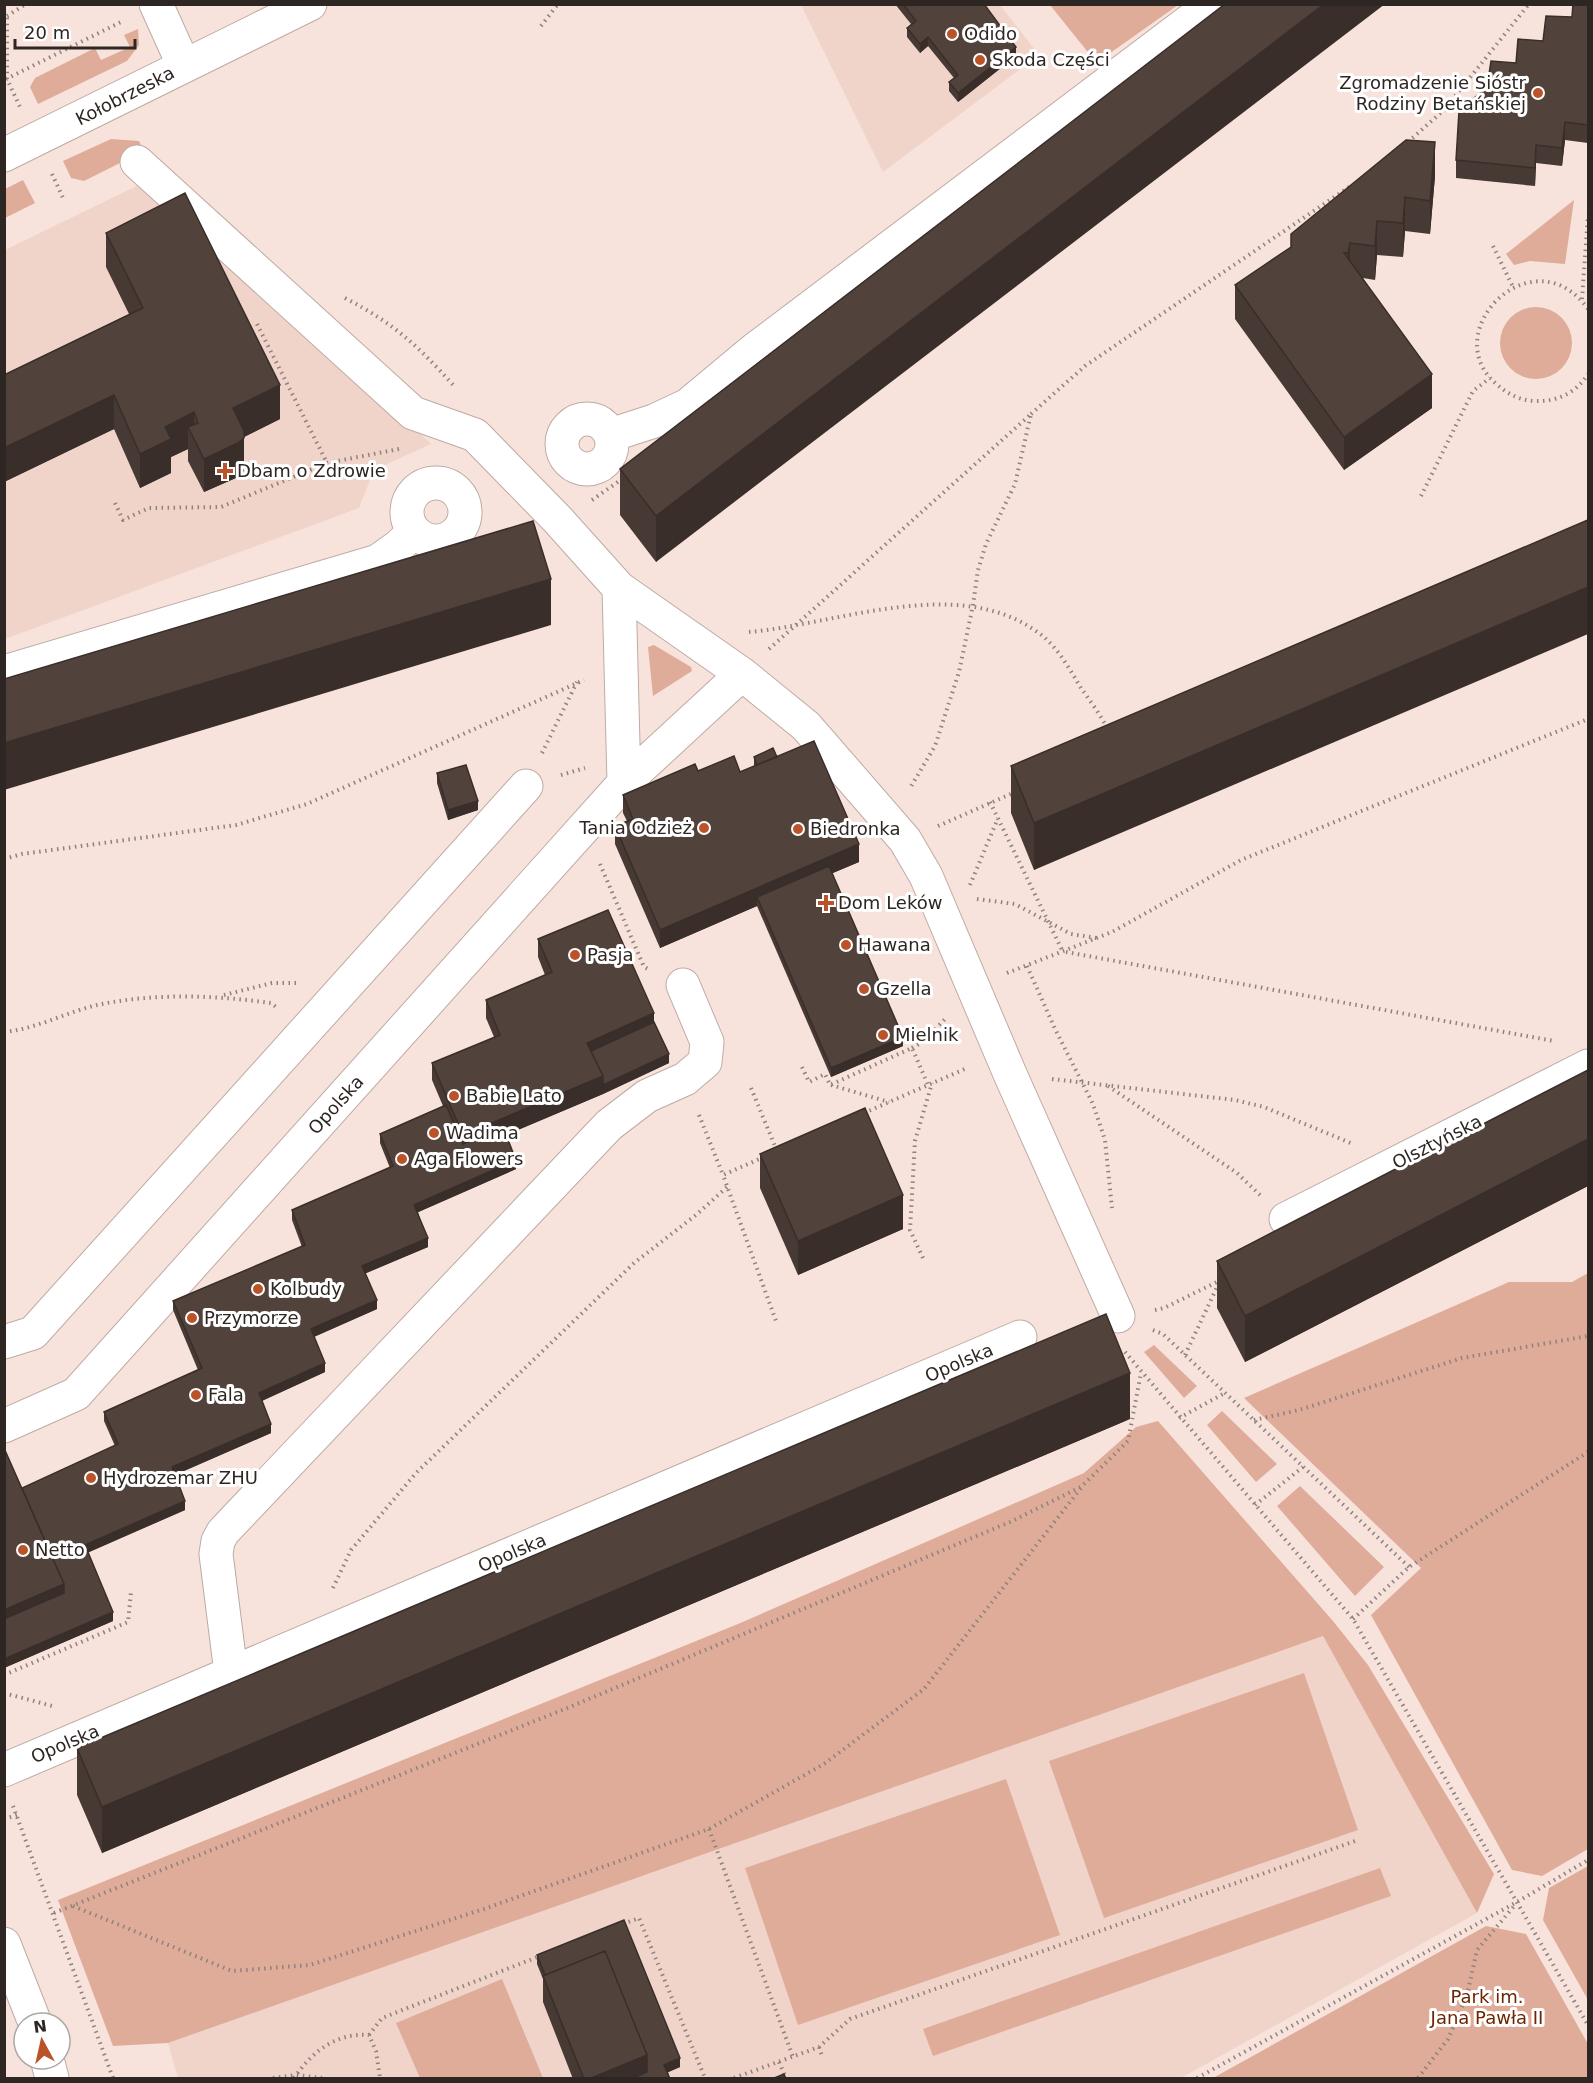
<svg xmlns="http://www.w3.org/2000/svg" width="1593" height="2083" viewBox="0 0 1593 2083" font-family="'DejaVu Sans',sans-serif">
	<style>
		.built { fill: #f0d4ca }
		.green { fill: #e0ac9a }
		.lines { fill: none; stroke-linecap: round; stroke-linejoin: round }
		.minor-casing { stroke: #beaba4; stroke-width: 35 }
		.path { stroke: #8f827c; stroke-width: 4; stroke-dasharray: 1.5 4.5; stroke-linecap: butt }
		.minor { stroke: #fff; stroke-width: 33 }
		.wall { fill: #473934 }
		.shaded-wall { fill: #392e2a }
		.building { fill: #52423c; stroke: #392e2a; stroke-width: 1.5 }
		.poi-dot { fill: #ba532a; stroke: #fff; stroke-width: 2 }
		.labels { text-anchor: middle; stroke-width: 6; stroke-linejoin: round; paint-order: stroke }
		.poi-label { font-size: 18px; fill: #2d2623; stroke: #fff; text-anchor: start }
		.street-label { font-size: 18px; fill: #2d2623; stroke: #fff }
		.park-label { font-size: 18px; fill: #6f2400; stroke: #fff }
	</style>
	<rect width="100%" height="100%" fill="#f7e3db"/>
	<path class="built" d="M801,5H1000L1039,55L883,172Z
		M155,177L431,444L374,470L359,508L5,639V250Z
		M1323,1636L1477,1913L1181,2078H178L168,2043Z"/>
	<path class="green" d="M1050,5H1178L1106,56L1087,51Z
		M138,29L139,45L127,61L38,104L30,87L35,78L95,48L101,60L130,47L124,35Z
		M111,139L139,141L144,151L84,181L71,178L63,161Z
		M23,180L35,203L5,218V189Z
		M1574,200L1565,264L1530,261L1514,265L1506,254Z
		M1500 343a36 36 0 1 1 72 0a36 36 0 1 1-72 0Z
		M654,645L691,667L692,671L653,696L648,647Z
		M1588,1273V1849L1542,1876L1512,1870L1371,1615L1421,1568L1244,1398L1509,1282H1572Z
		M1154,1345L1197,1386L1184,1398L1144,1352Z
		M1222,1411L1277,1464L1256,1482L1207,1425Z
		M1158,1421L1333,1621L1368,1665L1494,1874L1477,1913L1323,1636L168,2043L113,2046L58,1900L738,1624L1084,1473L1136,1427Z
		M1300,1486L1384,1567L1355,1596L1277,1506Z
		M1304,1673L1358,1830L1104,1918L1049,1761Z
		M1006,1779L1060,1935L798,2025L745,1868Z
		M1588,1866V2000L1543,1920L1549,1888Z
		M1380,1868L1391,1896L933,2056L923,2029Z
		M1486,1926L1526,1934L1588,2044V2078H1213Z
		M502,1979L543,2078H420L396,2023Z"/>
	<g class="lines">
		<defs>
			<path id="minor" d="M156,4L184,66
				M4,155L310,4
				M137,162L413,413L475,435L558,520L619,588L742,674L806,726L905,840L926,876L1010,1074L1118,1316
				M562 444a25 25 0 1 1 50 0a25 25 0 1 1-50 0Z
				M611,435L654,421L688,405L754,350L1212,4
				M407 512a29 29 0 1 1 58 0a29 29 0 1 1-58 0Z
				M619,588L624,783
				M4,672L378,561L399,546L414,531
				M1286,1219L1588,1066
				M4,1342L33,1333L526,786
				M4,1426L76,1394L624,783L742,674
				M231,1673L216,1554L218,1541L223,1532L609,1125L647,1096L685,1079L705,1062L707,1042L683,985
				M4,1770L1020,1337
				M4,1944L35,2023
				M47,2059L52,2078"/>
		</defs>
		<use href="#minor" class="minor-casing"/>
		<path class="path" d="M4,13L7,16V79L20,107
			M7,16L26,4
			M541,26L558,4
			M6,79L123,21
			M1408,142L1444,110L1529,4
			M52,174L63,198
			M1493,246L1513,287
			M345,298C395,324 418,346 455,387
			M1582,299L1588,215
			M1588,309C1534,234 1438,329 1494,382C1506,393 1518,400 1534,401C1557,402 1576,393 1588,374
			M257,324L327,463
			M1031,414L1085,366L1352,185
			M1421,496L1473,391L1490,378
			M592,500L622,479
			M115,503L123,520L149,508L221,507L327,463L399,449
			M749,632C838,624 956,575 1036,631C1056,644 1069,668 1081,688C1090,701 1101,715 1108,730
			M769,649L1031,414L1015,484L986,544L978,570L973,605L959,672L935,746L910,788
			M542,753L577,682
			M561,775L585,768
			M990,802L1063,952
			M938,826L1013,793
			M4,859L22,854L236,825L307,804L584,680
			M600,864L644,967L650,970
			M970,885L998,818
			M977,899L1015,904L1071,934L1097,938
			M1066,952L1554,1041
			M1027,966L1055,1029L1093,1104L1105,1140L1112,1208
			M1007,973L1112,932L1241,860L1588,719
			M224,995L272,983H299
			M4,1032C36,1029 67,1012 97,1005C153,993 214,995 271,1003L276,1007
			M912,1048L924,1041L945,1019
			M802,1067L809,1082L825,1074L830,1085L912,1048L928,1085
			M1052,1079L1235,1100L1264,1107L1353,1144
			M831,1085L889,1102
			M1108,1086L1237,1173L1260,1195
			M751,1088L777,1151
			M864,1113L967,1068
			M699,1115L723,1175
			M764,1157L723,1175L776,1321
			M923,1258L910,1230L915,1141L932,1083
			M1155,1310L1164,1308L1221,1280
			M1153,1330L1163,1334L1409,1567
			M1125,1352L1353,1619L1588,2025
			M1185,1355L1218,1285
			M1179,1418L1225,1393
			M1254,1420L1299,1410L1462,1358L1588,1336
			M1255,1505L1303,1467
			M333,1588L351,1550L416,1473L634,1263L696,1215L727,1187
			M1353,1619L1409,1567L1588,1452
			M4,1675L128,1622L131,1592
			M4,1693L56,1707
			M13,1806L113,2078
			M4,1819L17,1815
			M709,1829L793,2057
			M73,1906L232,1971L310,1965L484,1909L709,1829L824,1764L924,1689L1081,1488
			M54,1913L565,1709L1010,1522L1081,1487L1128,1441L1141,1373
			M623,1924L639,1918L705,2078
			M369,2035L382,2018L540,1956
			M819,2047L822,2056
			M779,2062L786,2078
			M273,2078L296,2075L322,2078
			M294,2078C313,2051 335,2033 369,2035L376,2051L380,2078
			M734,2078L819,2047L850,2019L1358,1840
			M1197,2078L1517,1902L1588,1860
			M1418,2078L1448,2039L1467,1995L1477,1950L1515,1905"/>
		<use href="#minor" class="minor"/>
	</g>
	<path class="wall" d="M895,4H984L1016,56L958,102L949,91V82L954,78L928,46L920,53L907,37V28L911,24Z
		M1225,4L656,562L620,515V469Z
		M1588,4V143L1565,140L1562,166L1536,163L1535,186L1456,178V160L1516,63L1572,17Z
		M1435,176L1430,234L1405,231L1403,257L1377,255L1375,280L1363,278L1432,408L1344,470L1235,319V285Z
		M106,233L280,419L244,437V472L238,477L204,492L188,461V449L171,457V473L140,488L114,429L4,482V375L129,314L106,267Z
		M1588,520L1034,870L1011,813V766Z
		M754,757H777L859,862L832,873L903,1046L831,1077L757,906L660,948L615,844V826L627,821L623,813V795L698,771L740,772L754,766Z
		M437,773L478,810L448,820L437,783Z
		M538,939L654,1022L669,1063L603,1094L506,1135L516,1169L418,1212L428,1247L365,1273L377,1309L314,1337L325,1372L262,1401L271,1433L175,1475L185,1510L88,1552L113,1621L4,1668V1448L22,1488L115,1446L104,1421V1412L198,1370L173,1310V1301L302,1247L292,1220V1210L390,1168L380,1143V1134L443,1106L432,1080V1063L494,1037L486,1018V1000L545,975L538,957Z
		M1588,1070V1186L1245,1362L1217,1308V1261Z
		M760,1154L903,1229L798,1275L760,1188Z
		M1130,1419L102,1853L77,1795V1748Z
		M537,1955L680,2067L668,2072L670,2079H573L543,2002V1979L537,1964Z"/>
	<path class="shaded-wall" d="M1324,4H1385L656,562V516Z
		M928,37V46L920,53V44Z
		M1016,47V56L958,102V93Z
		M1565,122V140L1562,166V148Z
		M1435,142V176L1430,234V201Z
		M1536,145V163L1535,186V168Z
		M1405,197V231L1403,257V223Z
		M1377,221V255L1375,280V246Z
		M1350,243V277L1348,287V253Z
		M1432,374V408L1344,470V437Z
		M280,385V419L244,437V472L238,477L204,492V459L233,408Z
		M114,395V429L4,482V448Z
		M194,412V438L188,427V449L171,457V473L140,488V454L165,427Z
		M551,579V625L4,790V743Z
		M1588,587V634L1034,870V823Z
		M478,801V810L448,820V810Z
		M859,844V862L760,904L757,897V906L660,948V930Z
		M654,1013V1031L591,1060L587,1043Z
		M903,1037V1046L831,1077V1068Z
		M669,1054V1063L603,1094L463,1153V1135L603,1076Z
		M1588,1139V1186L1245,1362V1316Z
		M516,1160V1169L414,1214V1205Z
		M903,1195V1229L798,1275V1241Z
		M428,1238V1247L362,1275V1266Z
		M377,1300V1309L311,1338V1329Z
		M325,1363V1372L259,1402V1393Z
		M1130,1373V1419L102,1853V1807Z
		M271,1424V1433L172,1476V1467Z
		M185,1501V1510L85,1554V1545Z
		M64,1584V1602L4,1628V1610Z
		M113,1612V1621L4,1668V1659Z
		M647,2055V2079H589Z
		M680,2058V2067L664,2074V2065Z"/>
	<path class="building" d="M903,4H984L1016,47L958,93L949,82L958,75L928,37L920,44L907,28L916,21Z
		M1225,4H1324L656,516L620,469Z
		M1573,4H1588V125L1565,122L1562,148L1536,145L1535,168L1456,160L1459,111L1487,87L1491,61L1516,63L1518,39L1543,41L1546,16L1572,17Z
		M1406,140L1435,142L1430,201L1405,197L1403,223L1377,221L1375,246L1350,243L1348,253H1344L1432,374L1344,437L1235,285L1291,247V234Z
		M185,193L280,385L233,408L244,431V438L238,443L204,459L188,427L198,423L194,412L165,427L171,439L140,454L114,395L4,448V375L143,308L106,233Z
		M1588,520V587L1034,823L1011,766Z
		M533,521L551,579L4,743V679Z
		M814,741L859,844L660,930L615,826L633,819L623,795L695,764L698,771L734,756L740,772Z
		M773,748L777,757L757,765L754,757Z
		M466,765L478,801L448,810L437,773Z
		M829,866L903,1037L831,1068L757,897Z
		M608,910L654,1013L587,1043L603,1076L463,1135L432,1063L500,1035L486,1000L552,972L538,939Z
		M654,1022L669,1054L603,1085V1076L591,1051Z
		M1588,1070V1139L1245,1316L1217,1261Z
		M446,1105L463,1144L503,1127L516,1160L414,1205L428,1238L362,1266L377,1300L311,1329L325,1363L259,1393L271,1424L172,1467L185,1501L85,1545L113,1612L4,1659V1619L64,1593V1584L22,1488L118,1444L104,1412L202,1368L173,1301L305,1245L292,1210L393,1166L380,1134Z
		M865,1108L903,1195L798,1241L760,1154Z
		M1106,1314L1130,1373L102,1807L77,1748Z
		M4,1448L64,1584L4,1610Z
		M624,1920L680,2058L664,2065L670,2079H631L647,2072V2055L605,1951L545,1975L537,1955Z
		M605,1951L647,2055L589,2079H584L543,1976Z
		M784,2074L786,2079H772Z"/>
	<g class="poi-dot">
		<circle cx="952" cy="34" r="6"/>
		<circle cx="980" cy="60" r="6"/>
		<circle cx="1538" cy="93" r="6"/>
		<path d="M222 462h6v6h6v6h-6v6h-6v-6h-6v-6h6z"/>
		<circle cx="704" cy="828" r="6"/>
		<circle cx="798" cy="829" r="6"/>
		<path d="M823 894h6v6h6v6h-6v6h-6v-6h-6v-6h6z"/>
		<circle cx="846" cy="945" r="6"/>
		<circle cx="575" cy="955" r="6"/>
		<circle cx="864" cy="989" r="6"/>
		<circle cx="883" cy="1035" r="6"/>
		<circle cx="454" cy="1096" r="6"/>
		<circle cx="434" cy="1133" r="6"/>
		<circle cx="402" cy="1159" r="6"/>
		<circle cx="258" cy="1289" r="6"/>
		<circle cx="192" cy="1318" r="6"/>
		<circle cx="196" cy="1395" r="6"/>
		<circle cx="91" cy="1478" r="6"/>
		<circle cx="23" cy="1550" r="6"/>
	</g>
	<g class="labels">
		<g class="poi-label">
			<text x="964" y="40">Odido</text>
			<text x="992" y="66">Skoda Części</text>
			<text x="1526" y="89" text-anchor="end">Zgromadzenie Sióstr<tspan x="1526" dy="21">Rodziny Betańskiej</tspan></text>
			<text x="237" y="477">Dbam o Zdrowie</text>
			<text x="692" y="834" text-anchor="end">Tania Odzież</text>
			<text x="810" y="835">Biedronka</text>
			<text x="838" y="909">Dom Leków</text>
			<text x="858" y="951">Hawana</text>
			<text x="587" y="961">Pasja</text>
			<text x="876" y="995">Gzella</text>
			<text x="895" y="1041">Mielnik</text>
			<text x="466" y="1102">Babie Lato</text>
			<text x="446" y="1139">Wadima</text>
			<text x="414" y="1165">Aga Flowers</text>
			<text x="270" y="1295">Kolbudy</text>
			<text x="204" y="1324">Przymorze</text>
			<text x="208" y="1401">Fala</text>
			<text x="103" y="1484">Hydrozemar ZHU</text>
			<text x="35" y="1556">Netto</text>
		</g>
		<g class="street-label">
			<text transform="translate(125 96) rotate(-27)" y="6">Kołobrzeska</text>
			<text transform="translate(336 1105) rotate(-48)" y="6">Opolska</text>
			<text transform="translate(1437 1142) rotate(-27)" y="6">Olsztyńska</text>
			<text transform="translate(959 1363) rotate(-23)" y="6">Opolska</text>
			<text transform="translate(512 1553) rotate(-23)" y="6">Opolska</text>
			<text transform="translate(65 1744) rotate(-23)" y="6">Opolska</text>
		</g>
		<g class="park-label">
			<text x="1487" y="2003">Park im.<tspan x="1487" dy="21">Jana Pawła II</tspan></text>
		</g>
	</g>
	<rect width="1593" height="2083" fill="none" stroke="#2d2623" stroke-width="12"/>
	<g transform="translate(42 2041) rotate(352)"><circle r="28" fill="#ffffff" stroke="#aba8a7" stroke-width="1.5"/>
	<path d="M0-4.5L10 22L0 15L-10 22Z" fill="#ba532a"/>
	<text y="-9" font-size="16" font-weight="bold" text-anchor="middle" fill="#2d2623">N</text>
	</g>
	<path d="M15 39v9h120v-9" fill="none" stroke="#2d2623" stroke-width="3"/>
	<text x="24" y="39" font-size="18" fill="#2d2623" stroke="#ffffff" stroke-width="4.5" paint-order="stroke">20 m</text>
</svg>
